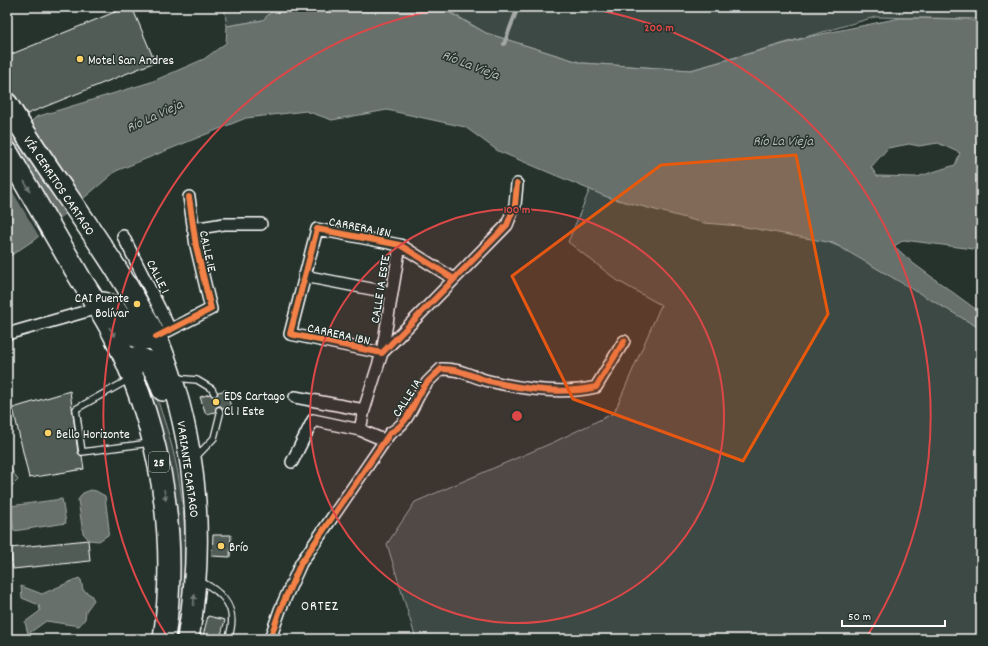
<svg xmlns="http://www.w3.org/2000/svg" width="988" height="646" viewBox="0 0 988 646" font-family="Dekko,sans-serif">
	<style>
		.green { fill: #3e4944; stroke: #9ea4a2 }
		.water { fill: #67706c; stroke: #a4a9a7; fill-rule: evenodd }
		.pier { fill: #26332d }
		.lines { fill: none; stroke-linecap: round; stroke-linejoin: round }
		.stream { stroke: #a4a9a7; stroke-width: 4 }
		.building { fill: #515c57; stroke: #fff }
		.lane-casing { stroke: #fff; stroke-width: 8 }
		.street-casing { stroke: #fff; stroke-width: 14 }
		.highway-casing { stroke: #fff; stroke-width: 24 }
		.lane { stroke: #26332d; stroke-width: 5.5 }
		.street { stroke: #26332d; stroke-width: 11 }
		.highway { stroke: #26332d; stroke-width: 21 }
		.cycleway-casing { stroke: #26332d; stroke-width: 8 }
		.cycleway { stroke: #f48246; stroke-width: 6 }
		.oneway { fill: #727a76 }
		.marked { fill: #e8590c; fill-opacity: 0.2; stroke: #e8590c; stroke-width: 3; stroke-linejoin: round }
		.ring { fill: none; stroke: #dc4848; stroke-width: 2 }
		.poi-dot { fill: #ffd166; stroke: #26332d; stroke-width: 1.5 }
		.labels { text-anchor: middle; stroke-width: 3; stroke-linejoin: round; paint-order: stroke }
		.shield { fill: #26332d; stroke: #bec2c0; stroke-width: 1 }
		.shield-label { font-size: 12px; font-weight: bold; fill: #fff }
		.poi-label { font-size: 13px; fill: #fff; stroke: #26332d; text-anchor: start }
		.street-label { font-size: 13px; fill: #fff; stroke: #26332d }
		.water-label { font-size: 14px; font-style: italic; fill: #b3b8b6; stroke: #26332d }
		.neighbourhood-label { font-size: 14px; letter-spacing: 1px; fill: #fff; stroke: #26332d }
		.centre { fill: #dc4848; stroke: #26332d; stroke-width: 2 }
		.ring-label { font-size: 12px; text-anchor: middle; font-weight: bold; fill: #dc4848; stroke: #26332d; stroke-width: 3; stroke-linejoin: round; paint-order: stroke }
	</style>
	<rect width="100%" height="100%" fill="#26332d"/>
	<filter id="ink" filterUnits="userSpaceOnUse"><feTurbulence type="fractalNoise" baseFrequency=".025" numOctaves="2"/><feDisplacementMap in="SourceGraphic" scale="8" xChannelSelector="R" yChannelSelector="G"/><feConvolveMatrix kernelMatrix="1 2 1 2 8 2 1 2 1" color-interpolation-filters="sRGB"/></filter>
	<g filter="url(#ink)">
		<path class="green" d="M224,7H276L263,20L227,26Z
			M442,7H981V19L875,17L691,70L582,63L486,33Z
			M594,179L776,221L909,275L981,327V639H416L387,544L415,502L554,442L614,413L661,305L618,281L568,242Z
			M149,381C157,395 158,402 163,417C188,488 190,565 178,639H173C178,603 182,566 179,530C176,481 157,432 144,385Z
			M7,463L18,480L7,491Z"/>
		<path class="water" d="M276,7H439L486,33L582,63L691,70L812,36L900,18L968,19L981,23V250L904,240L894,246L914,264L981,313V329L833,243L740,226L704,223L607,197L498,151L465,127L387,110L332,120L306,111L246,118L116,171L34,240L7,258V146L36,117L151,82L204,59L226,43L227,26L263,20ZM938,143L960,153L955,165L917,177L877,176L871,167L888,148L909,144L919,146Z
			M91,490L96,491L105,496L109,529L108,535L99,541L89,540L83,533L78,500L83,493Z
			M62,499L66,523L14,531L10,506Z
			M79,578L81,580L83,590L91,595L94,600L86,611L85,619L79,626L46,621L28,634L25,622L40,611L39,605L22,598L21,586L42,594Z"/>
		<path class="pier" d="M11,140L58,223L40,238L7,182V143Z"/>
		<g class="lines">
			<path class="stream" d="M504,44L518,7"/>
		</g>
		<path class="building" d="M127,7H132L155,62L27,114L13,94L7,79V56Z
			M226,390L231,407L223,409L221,406H218L215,412L206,414L200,397L210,394L216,397L218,392Z
			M70,391L78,453L82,456L84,469L29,478L13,408Z
			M213,535H231L230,557L212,556Z
			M88,540L90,561L13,569L10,548Z
			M208,616L225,620L220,639H202Z"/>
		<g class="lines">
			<defs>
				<path id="lane" d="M175,378L197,380L212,389L214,393
					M130,379L76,409L82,452L150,443
					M195,458L214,438L220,414L219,410
					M200,581C225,593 239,610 228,639"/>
				<path id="street" d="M193,229L224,224H261
					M123,236L170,329
					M304,276L392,293
					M454,279L400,245L317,229L290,334L382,353L507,225L515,205L517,184
					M7,334L98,308
					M156,337L211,309L196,246L189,197
					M295,397L364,410
					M360,430L364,410L382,353L400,245
					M292,462L313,420L360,430L384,440
					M270,639L280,610L301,563L390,433C410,423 413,401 426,384C430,379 436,374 441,369C459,368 472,377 489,381C522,389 562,395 596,387L624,341"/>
				<path id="highway" d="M7,104C54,183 113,254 155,336C164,353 169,372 175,390C199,472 202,555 188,639
					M7,152C31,194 56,236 80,278C93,299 107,319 117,341C162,434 178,537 164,639
					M103,303C107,304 112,305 114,308C128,324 129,345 156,337
					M125,359C150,354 156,370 163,390"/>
			</defs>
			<use href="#lane" class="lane-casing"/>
			<use href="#street" class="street-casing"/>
			<use href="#highway" class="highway-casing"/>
			<use href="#lane" class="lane"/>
			<use href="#street" class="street"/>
			<use href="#highway" class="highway"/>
			<defs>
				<path id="cycleway" d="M454,279L400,245L317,229L290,334L382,353L507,225L515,205L517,184
					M156,337L211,309L196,246L189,197
					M270,639L280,610L301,563L390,433C410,423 413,401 426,384C430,379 436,374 441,369C459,368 472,377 489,381C522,389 562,395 596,387L624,341"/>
			</defs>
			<use href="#cycleway" class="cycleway-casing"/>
			<use href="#cycleway" class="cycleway"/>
		</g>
		<defs><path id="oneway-solid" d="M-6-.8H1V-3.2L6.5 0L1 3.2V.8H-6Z"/></defs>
		<g class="oneway">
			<use href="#oneway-solid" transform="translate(27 186) rotate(60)"/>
			<use href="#oneway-solid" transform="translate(112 332) rotate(60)"/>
			<use href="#oneway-solid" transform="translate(165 495) rotate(81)"/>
			<use href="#oneway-solid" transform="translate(194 600) rotate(-84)"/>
		</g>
	</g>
	<path class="marked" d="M796,155L828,314L743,461L573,399L512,276L661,165Z"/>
	<circle cx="517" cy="416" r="207" fill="#dc4848" fill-opacity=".12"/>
	<g class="ring">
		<circle cx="517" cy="416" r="207"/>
		<path d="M168 638A414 414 0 0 1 452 7M582 7A414 414 0 0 1 866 638"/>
	</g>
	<g class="poi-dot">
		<circle cx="80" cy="59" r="4"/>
		<circle cx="137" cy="304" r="4"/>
		<circle cx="216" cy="402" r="4"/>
		<circle cx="48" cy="433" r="4"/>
		<circle cx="221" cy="546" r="4"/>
	</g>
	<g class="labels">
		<rect class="shield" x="149" y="452" width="20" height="20" rx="3"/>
		<g class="shield-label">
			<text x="159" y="466">25</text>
		</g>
		<g class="poi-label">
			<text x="88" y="64">Motel San Andres</text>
			<text x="129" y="302" text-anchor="end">CAI Puente<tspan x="129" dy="15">Bolívar</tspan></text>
			<text x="224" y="400">EDS Cartago<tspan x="224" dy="15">Cl 1 Este</tspan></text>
			<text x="56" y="438">Bello Horizonte</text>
			<text x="229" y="551">Brío</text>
		</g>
		<g class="street-label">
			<text transform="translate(60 185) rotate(56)" y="5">VÍA CERRITOS CARTAGO</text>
			<text transform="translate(360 226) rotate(11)" y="5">CARRERA 18N</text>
			<text transform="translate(209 251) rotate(78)" y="5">CALLE 1E</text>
			<text transform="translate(159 276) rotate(63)" y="5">CALLE 1</text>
			<text transform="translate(379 289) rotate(-81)" y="5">CALLE 1A ESTE</text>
			<text transform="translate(339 333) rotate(12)" y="5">CARRERA 1BN</text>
			<text transform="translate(406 397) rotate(-57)" y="5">CALLE 1A</text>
			<text transform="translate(189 469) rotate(82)" y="5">VARIANTE CARTAGO</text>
		</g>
		<g class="water-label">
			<text transform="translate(471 64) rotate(21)" y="5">Río La Vieja</text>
			<text transform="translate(154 115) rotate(-25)" y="5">Río La Vieja</text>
			<text x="783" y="145">Río La Vieja</text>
		</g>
		<g class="neighbourhood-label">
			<text x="320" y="610">ORTEZ</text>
		</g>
	</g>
	<circle cx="517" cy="416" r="6" class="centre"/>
	<g class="ring-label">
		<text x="659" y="31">200 m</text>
		<text x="517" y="213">100 m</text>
	</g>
	<rect width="988" height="646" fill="none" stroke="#26332d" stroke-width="24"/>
	<rect x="12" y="12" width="964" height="622" fill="none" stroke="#fff" stroke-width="1.5" filter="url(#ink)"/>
	<path d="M842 620v6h103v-6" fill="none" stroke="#ffffff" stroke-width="2"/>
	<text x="848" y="620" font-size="12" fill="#ffffff" stroke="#26332d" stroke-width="3" paint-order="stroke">50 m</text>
</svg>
